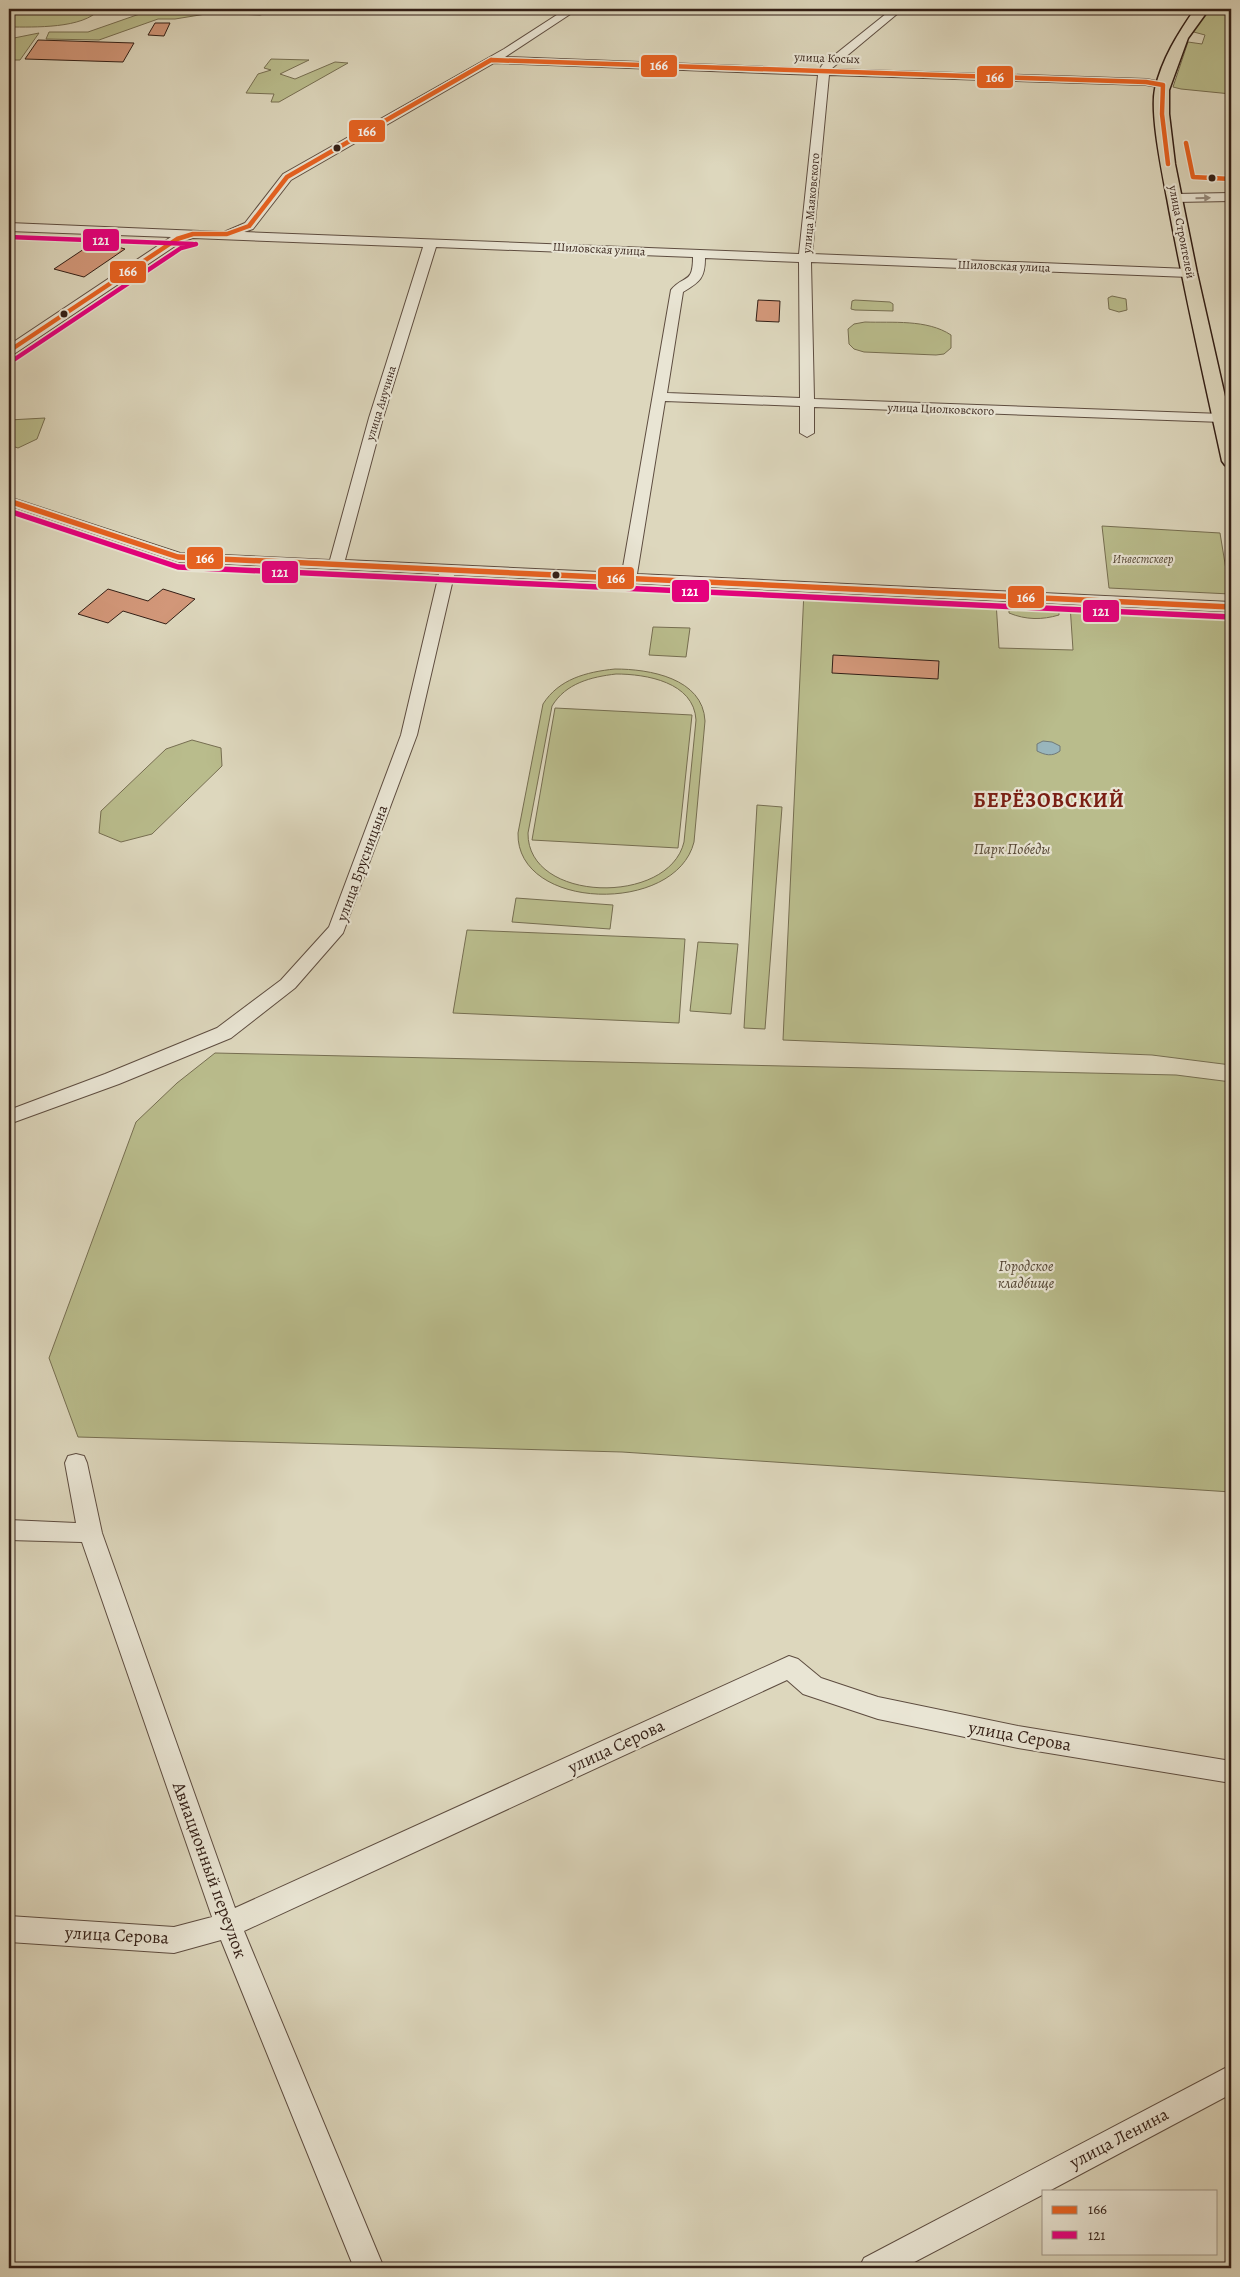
<svg xmlns="http://www.w3.org/2000/svg" width="1240" height="2277" viewBox="0 0 1240 2277" font-family="Alegreya,serif">
	<style>
		.green { fill: #b9bc8c; stroke: #766e51; fill-rule: evenodd }
		.water { fill: #99b6bd; stroke: #707a7a }
		.building { fill: #d29779; stroke: #331f16 }
		.lines { fill: none; stroke-linecap: round; stroke-linejoin: round }
		.minor-casing { stroke: #5e4d40; stroke-width: 2 }
		.major-casing { stroke: #331f16; stroke-width: 3 }
		.minor { fill: #e9e5d4; fill-rule: evenodd }
		.major { fill: #ddd7bd; fill-rule: evenodd }
		.bus-1-far1-casing { stroke: #e9e5d4; stroke-width: 7 }
		.bus-1-casing { stroke: #e9e5d4; stroke-width: 9 }
		.bus-2-far1-casing { stroke: #e9e5d4; stroke-width: 7 }
		.bus-2-casing { stroke: #e9e5d4; stroke-width: 9 }
		.bus-1-far1 { stroke: #e86221; stroke-width: 4.5 }
		.bus-1 { stroke: #e86221; stroke-width: 5.5 }
		.bus-2-far1 { stroke: #e5007d; stroke-width: 4.5 }
		.bus-2 { stroke: #e5007d; stroke-width: 5.5 }
		.oneway { fill: #978c7e }
		.bus-dot { fill: #331f16; stroke: #e9e5d4; stroke-width: 2 }
		.labels { text-anchor: middle; stroke-width: 4.5; stroke-linejoin: round; paint-order: stroke }
		.far-street-label { font-size: 12px; fill: #331f16; stroke: #e9e5d4 }
		.far-park-label { font-size: 12px; font-style: italic; fill: #544634; stroke: #e9e5d4 }
		.park-label { font-size: 15px; font-style: italic; fill: #544634; stroke: #e9e5d4 }
		.street-label { font-size: 15px; fill: #331f16; stroke: #e9e5d4 }
		.near-street-label { font-size: 18px; fill: #331f16; stroke: #e9e5d4 }
		.district-label { font-size: 20px; font-weight: bold; letter-spacing: 1px; fill: #7a1f14; stroke: #e9e5d4 }
		.line-badge { stroke: #e9e5d4; stroke-width: 2 }
		.badge-label { font-size: 14px; text-anchor: middle; font-weight: bold; fill: #fff }
	</style>
	<rect width="100%" height="100%" fill="#ddd7bd"/>
	<filter id="stains"><feTurbulence type="fractalNoise" baseFrequency=".004" numOctaves="4"/><feColorMatrix values="0 0 0 0 .2 0 0 0 0 .09 0 0 0 0 .02 0 0 0 .5 -.17"/></filter>
	<radialGradient id="worn" r=".72"><stop offset=".6" stop-color="#630" stop-opacity="0"/><stop offset="1" stop-color="#630" stop-opacity=".3"/></radialGradient>
	<path class="green" d="M9,9H100C83,29 34,27 9,27Z
		M178,9H265L264,14L260,15L212,13L175,19H158L99,40L46,39L49,32H88L151,10Z
		M1211,9H1231V94L1181,89L1173,87L1188,42L1202,44L1205,35L1190,31Z
		M39,33L20,60H9V39Z
		M271,59L309,60L280,74L295,79L335,62L348,63L279,102H271L274,94L246,93L258,74L271,70L264,68Z
		M1112,296L1126,299L1127,310L1119,312L1109,309L1108,298Z
		M855,300L890,302L893,304V311L855,310L851,309L852,301Z
		M865,322C892,323 927,319 951,335V348L944,354L936,355L864,352L854,349L849,344L848,329L854,324Z
		M45,418L37,439L18,448L9,445V420Z
		M1102,526L1220,533L1230,594L1109,588Z
		M804,591L996,602L999,648L1073,650L1070,605L1231,617V1065L1152,1055L783,1040Z
		M1009,603L1059,606V615C1042,620 1026,620 1009,613Z
		M653,627L690,628L686,657L649,655Z
		M615,669C649,669 703,678 705,721L694,842C676,915 516,911 518,833L543,704C559,679 586,672 615,669ZM616,674C646,674 694,682 696,720L684,842C669,906 527,903 528,833L552,706C566,683 591,677 616,674Z
		M555,708L692,715L678,848L532,840Z
		M192,740L221,748L222,766L152,834L121,842L99,833L101,811L166,749Z
		M757,805L782,807L765,1029L744,1028Z
		M516,898L613,905L610,929L512,922Z
		M467,930L685,939L679,1023L453,1013Z
		M698,942L738,944L731,1014L690,1011Z
		M215,1053L1176,1075L1231,1082V1492L622,1452L78,1437L49,1358L136,1122L177,1083Z"/>
	<path class="water" d="M1043,741L1052,742L1060,746V751C1052,757 1045,755 1037,751V744Z"/>
	<path class="building" d="M155,23H170L164,36L148,35Z
		M38,40L134,43L123,62L25,59Z
		M96,241L125,249L84,277L54,269Z
		M758,300L780,301L779,322L756,321Z
		M108,589L148,601L163,589L195,599L166,624L123,611L108,623L78,614Z
		M833,655L939,661L938,679L832,673Z"/>
	<g class="lines">
		<defs>
			<path id="minor" d="M566,9H578L505,57L820,69L822,65L892,9H903L831,69L1146,79L1167,83L1169,85L1163,88L1146,85L829,75L812,254L1189,269L1195,273L1189,277L811,262L814,399L1222,414L1229,418L1222,422L814,407V433L807,437L800,433V406L665,401L637,574L1231,602V612L454,575L417,735L343,933L295,988L231,1038L119,1084L9,1124V1110L105,1074L217,1028L281,980L329,927L401,735L439,574L178,562L9,506V497L180,553L330,560L369,418L423,247L193,238L181,242L14,354L9,355V345L171,237L9,231V223L224,232L245,223L283,174L504,49ZM494,63L818,75L799,254L244,232L253,229L291,180ZM436,247L693,257C693,285 684,274 671,290L622,573L345,560L383,418ZM705,258L799,262L800,398L667,393L683,292C700,282 705,278 705,258Z
				M1231,193V201L1175,202L1169,198L1175,194Z
				M76,1454L84,1456L87,1463L102,1533L235,1908L789,1656L798,1659L821,1678L878,1697L1018,1726L1231,1761V1783L1018,1748L878,1719L803,1694L787,1680L244,1931L384,2268H354L221,1940L174,1953L9,1942V1916L174,1927L212,1917L82,1542L9,1540V1520L76,1523L65,1463L68,1456Z
				M1231,2065V2094L1049,2191H1044V2194L903,2268H859L864,2258Z"/>
			<path id="major" d="M1195,9H1209L1188,38L1169,90V114L1175,164L1197,273L1231,423V466L1225,465L1222,461C1203,373 1183,286 1167,198C1162,171 1150,114 1155,89C1162,59 1178,33 1195,9Z"/>
		</defs>
		<use href="#minor" class="minor-casing"/>
		<use href="#major" class="major-casing"/>
		<use href="#minor" class="minor"/>
		<use href="#major" class="major"/>
		<defs>
			<path id="bus-1-far1" d="M491,60L1146,82L1163,85
				M1163,85L1162,114L1168,164
				M1186,143L1193,177L1231,179
				M9,351L177,239L193,234H227L249,226L287,177L491,60"/>
			<path id="bus-1" d="M9,501L178,557L1231,607"/>
			<path id="bus-2-far1" d="M9,237L193,244
				M15,359L181,248L196,244"/>
			<path id="bus-2" d="M9,511L178,567L1231,617"/>
		</defs>
		<use href="#bus-1-far1" class="bus-1-far1-casing"/>
		<use href="#bus-1" class="bus-1-casing"/>
		<use href="#bus-2-far1" class="bus-2-far1-casing"/>
		<use href="#bus-2" class="bus-2-casing"/>
		<use href="#bus-1-far1" class="bus-1-far1"/>
		<use href="#bus-1" class="bus-1"/>
		<use href="#bus-2-far1" class="bus-2-far1"/>
		<use href="#bus-2" class="bus-2"/>
	</g>
	<defs><path id="oneway-solid" d="M-6-.8H1V-3.2L6.5 0L1 3.2V.8H-6Z" transform="scale(1.25)"/></defs>
	<use class="oneway" href="#oneway-solid" transform="translate(1203 198) rotate(-1)"/>
	<g class="bus-dot">
		<circle cx="337" cy="148" r="4.5"/>
		<circle cx="1212" cy="178" r="4.5"/>
		<circle cx="64" cy="314" r="4.5"/>
		<circle cx="556" cy="575" r="4.5"/>
	</g>
	<g class="labels">
		<g class="far-street-label">
			<text transform="translate(827 58) rotate(2)" y="4">улица Косых</text>
			<text transform="translate(811 203) rotate(-85)" y="4">улица Маяковского</text>
			<text transform="translate(1182 232) rotate(79)" y="4">улица Строителей</text>
			<text transform="translate(599 249) rotate(3)" y="4">Шиловская улица</text>
			<text transform="translate(1004 266) rotate(2)" y="4">Шиловская улица</text>
			<text transform="translate(381 403) rotate(-73)" y="4">улица Анучина</text>
			<text transform="translate(941 409) rotate(2)" y="4">улица Циолковского</text>
		</g>
		<g class="far-park-label">
			<text x="1143" y="563">Инвестсквер</text>
		</g>
		<g class="park-label">
			<text x="1012" y="854">Парк Победы</text>
			<text x="1026" y="1271">Городское<tspan x="1026" dy="17">кладбище</tspan></text>
		</g>
		<g class="street-label">
			<text transform="translate(362 863) rotate(-70)" y="5">улица Брусницына</text>
		</g>
		<g class="near-street-label">
			<text transform="translate(1020 1736) rotate(10)" y="6">улица Серова</text>
			<text transform="translate(616 1746) rotate(-25)" y="6">улица Серова</text>
			<text transform="translate(210 1870) rotate(70)" y="6">Авиационный переулок</text>
			<text transform="translate(117 1935) rotate(3)" y="6">улица Серова</text>
			<text transform="translate(1119 2138) rotate(-28)" y="6">улица Ленина</text>
		</g>
		<g class="district-label">
			<text x="1049" y="807">БЕРЁЗОВСКИЙ</text>
		</g>
	</g>
	<g class="line-badge">
		<rect x="640" y="54" width="38" height="24" rx="5" fill="#e86221"/>
		<rect x="976" y="65" width="38" height="24" rx="5" fill="#e86221"/>
		<rect x="348" y="119" width="38" height="24" rx="5" fill="#e86221"/>
		<rect x="82" y="228" width="38" height="24" rx="5" fill="#e5007d"/>
		<rect x="109" y="260" width="38" height="24" rx="5" fill="#e86221"/>
		<rect x="186" y="546" width="38" height="24" rx="5" fill="#e86221"/>
		<rect x="261" y="560" width="38" height="24" rx="5" fill="#e5007d"/>
		<rect x="597" y="566" width="38" height="24" rx="5" fill="#e86221"/>
		<rect x="671" y="579" width="39" height="24" rx="5" fill="#e5007d"/>
		<rect x="1007" y="585" width="38" height="24" rx="5" fill="#e86221"/>
		<rect x="1082" y="599" width="38" height="24" rx="5" fill="#e5007d"/>
	</g>
	<g class="badge-label">
		<text x="659" y="70">166</text>
		<text x="995" y="82">166</text>
		<text x="367" y="136">166</text>
		<text x="101" y="245">121</text>
		<text x="128" y="276">166</text>
		<text x="205" y="563">166</text>
		<text x="280" y="577">121</text>
		<text x="616" y="583">166</text>
		<text x="690" y="596">121</text>
		<text x="1026" y="602">166</text>
		<text x="1101" y="616">121</text>
	</g>
	<rect width="1240" height="2277" fill="none" stroke="#ddd7bd" stroke-width="30"/>
	<rect x="10" y="10" width="1220" height="2257" fill="none" stroke="#331f16" stroke-width="2.5"/>
	<rect x="15" y="15" width="1210" height="2247" fill="none" stroke="#331f16"/>
	<rect x="1042" y="2190" width="175" height="65" fill="#e9e5d4" stroke="#a09688"/>
	<rect x="1052" y="2206" width="25" height="8" fill="#e86221" stroke="#a09688"/>
	<text x="1088" y="2214" font-size="15" fill="#331f16">166</text>
	<rect x="1052" y="2231" width="25" height="8" fill="#e5007d" stroke="#a09688"/>
	<text x="1088" y="2240" font-size="15" fill="#331f16">121</text>
	<rect width="100%" height="100%" filter="url(#stains)"/>
	<rect width="100%" height="100%" fill="url(#worn)"/>
</svg>
